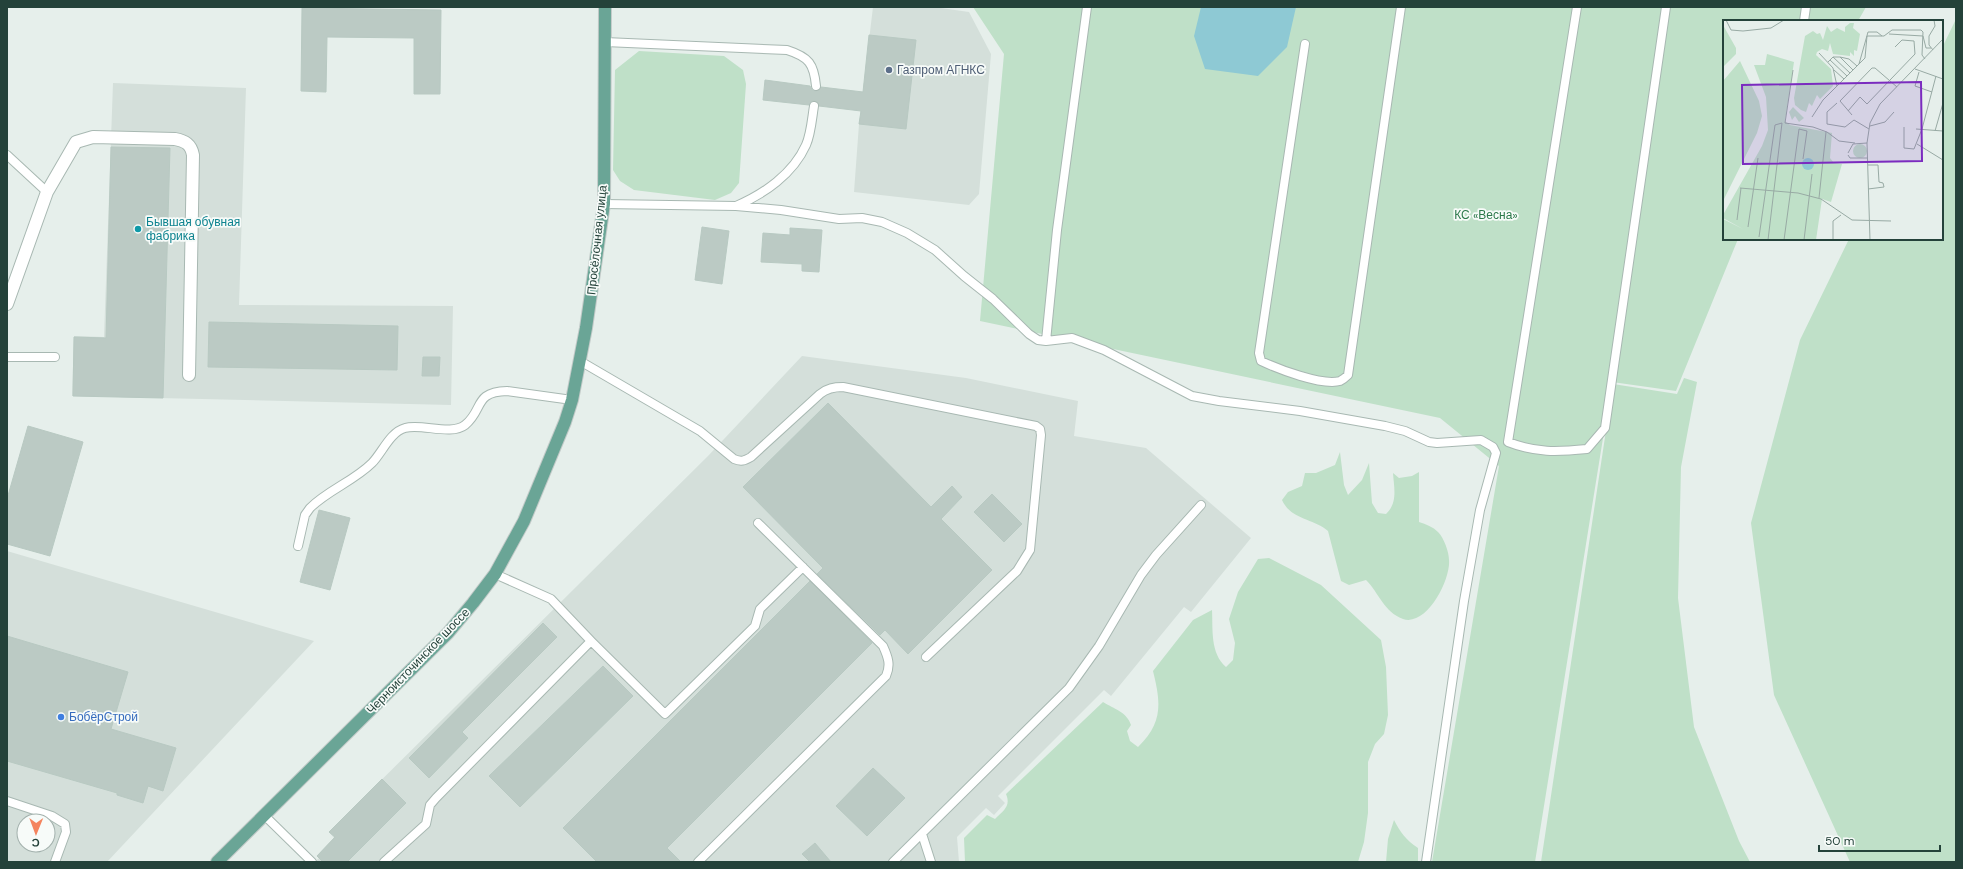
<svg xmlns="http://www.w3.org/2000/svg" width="1963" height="869" viewBox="0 0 1963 869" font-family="'DM Sans',sans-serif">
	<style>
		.built { fill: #d4dfda; fill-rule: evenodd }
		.green { fill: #bfe0c8 }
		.water { fill: #8ec9d4 }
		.building { fill: #bbcac4; stroke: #b8c9c2 }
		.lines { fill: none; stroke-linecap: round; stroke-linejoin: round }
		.service-casing { stroke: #a8b8b2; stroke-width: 10 }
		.minor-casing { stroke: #a8b8b2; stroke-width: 14 }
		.primary-casing { stroke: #c2cac8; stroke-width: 14 }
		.service { stroke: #fff; stroke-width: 8 }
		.minor { stroke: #fff; stroke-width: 12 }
		.primary { stroke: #6aa596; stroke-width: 12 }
		.service-dot { fill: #5c6f8a; stroke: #f7fbf9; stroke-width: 1.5 }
		.culture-dot { fill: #0f9aa8; stroke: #f7fbf9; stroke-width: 1.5 }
		.shop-dot { fill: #3f7fe0; stroke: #f7fbf9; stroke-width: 1.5 }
		.labels { text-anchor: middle; stroke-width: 3.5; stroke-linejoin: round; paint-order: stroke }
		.service-label { font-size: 12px; fill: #4e5e75; stroke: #f7fbf9; text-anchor: start }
		.park-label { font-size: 12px; fill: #2d7a4b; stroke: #f7fbf9 }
		.culture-label { font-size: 12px; fill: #0d838f; stroke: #f7fbf9; text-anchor: start }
		.street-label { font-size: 12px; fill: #24423a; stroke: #f7fbf9 }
		.shop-label { font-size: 12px; fill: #366cbe; stroke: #f7fbf9; text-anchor: start }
		.inset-road { fill: none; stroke: #98aaa4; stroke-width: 1 }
		.view { fill: #7b2cbf; fill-opacity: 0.15; stroke: #7b2cbf; stroke-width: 2 }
		.inset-edge { fill: none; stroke: #24423a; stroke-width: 2 }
	</style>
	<rect width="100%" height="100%" fill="#e6efeb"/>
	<path class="built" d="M873,7H934L969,12L991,54L979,194L969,205L854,192L859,124Z
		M113,83L246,88L239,305L453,306L451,405L72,396L74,336L104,337Z
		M802,356L966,378L1078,401L1074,436L1146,448L1251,538L1191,612L1184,607L1111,696L1104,690L998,796L1005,803L994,815L986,808L957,837L959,862H315L319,858L317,856L334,838L329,832L708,456Z
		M7,551L314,641L107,862H7ZM24,821H48V845H24Z"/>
	<path class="green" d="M973,7H1866L1858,21H1724V239H1738L1676,391L1612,382L1535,862H1432L1499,466L1440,418L980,321L1004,54Z
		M1956,19V862H1850L1774,695L1751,523L1800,340L1849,239H1942V48Z
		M639,51L724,56L743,70L746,84L739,183L731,193L715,200L634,190L620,181L613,170L615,70Z
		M1684,378L1697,382L1681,467L1678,598L1694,727L1739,841L1750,862H1541L1613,384L1677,394Z
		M1340,452L1344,485L1348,495L1362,480L1369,463L1372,503L1378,513L1386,514C1398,503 1394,488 1393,473L1399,478L1412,476L1419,472V522C1426,524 1433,527 1438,532C1444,538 1449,552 1449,560C1451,579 1427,627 1403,619C1384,612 1379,593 1366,580L1349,585L1341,581L1328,531C1313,518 1291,520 1282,500L1288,492L1302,486L1305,473H1316L1335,465Z
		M1269,558L1321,585L1381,640L1386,667L1388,715L1384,734L1375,744L1368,762V813L1364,842L1358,862H965L964,838L987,815L995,819C1004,810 1011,806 1006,794L1103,702C1114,709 1127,712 1131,725L1127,731L1130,741L1138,747C1163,723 1161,703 1153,671L1193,620L1212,610C1213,629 1210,653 1226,667L1233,660L1235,643L1229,619L1238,592L1258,559Z
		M1394,820C1400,832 1406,840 1418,848V862H1386L1388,839Z"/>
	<path class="water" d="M1201,7H1296L1287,47L1258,76L1205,69L1194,36Z"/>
	<path class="building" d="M302,8L441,10L440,94H414V38L327,37L326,92L301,91Z
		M869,35L916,40L906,129L859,124L861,111L819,106L815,101H812L809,105L763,100L765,80L810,86L812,90L816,91L821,87L863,92Z
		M111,147L170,148L163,398L73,396L74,337L106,338Z
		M702,227L729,231L722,284L695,280Z
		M790,228L822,230L819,272L802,271V264L761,262L763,233L790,235Z
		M209,322L398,326L397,370L208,367Z
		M423,357H440L439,376H422Z
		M828,403L931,507L952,486L962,497L941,519L992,570L908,654L885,630L880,635L817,574L823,568L743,487Z
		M28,426L83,442L50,556L7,544V499Z
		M992,494L1022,524L1004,542L974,512Z
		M319,510L350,518L330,590L300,582Z
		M810,581L872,643L667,848L681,862H597L563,828Z
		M543,623L557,637L462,732L468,738L429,778L409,758Z
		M7,636L128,672L111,729L176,748L163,791L148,786L143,803L117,795V793L7,761Z
		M603,666L633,696L520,807L489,776Z
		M873,768L905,798L867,836L836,806Z
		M382,779L406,803L347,862H323L317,856L335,837L329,832Z
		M815,843L831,862H810L802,854Z"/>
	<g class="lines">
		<defs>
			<path id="service" d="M1577,7L1508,442C1536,453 1557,452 1587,449L1605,428L1666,7
				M1804,21L1806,7
				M605,42L787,50C809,57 814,64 816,86
				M1305,44L1259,353L1261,361C1278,369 1322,386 1340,381C1342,380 1346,377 1348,375L1401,7
				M7,155L47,192
				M604,204L736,206C764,194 793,174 806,145C811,134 812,118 814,106
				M736,206L781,210L839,219L862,218L882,222L907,233L935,250L964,276L993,299L1029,334L1038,340L1046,341L1072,338L1104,350L1192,396L1219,401L1300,411L1385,426L1405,431L1429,442L1437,443L1481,440L1493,447L1496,453L1480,510L1464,601L1426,862
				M1046,341L1057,230L1087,7
				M7,357H55
				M580,361L700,431L734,459C741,462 744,461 751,457L820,394C827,388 834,387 843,387L1036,426L1040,429L1041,435L1030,550L1017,571L926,657
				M298,546L305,515L310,508C328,490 354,481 372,463C382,453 390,432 405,428C421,423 451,436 465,425C484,410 473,392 507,391L572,400
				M495,574L551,599L591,641
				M7,801L52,816L65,824L66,832L55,862
				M264,815L312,862
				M922,834L931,862
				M384,862L426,824L430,805L436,798L591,641L665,714L755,626L760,609L803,567
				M698,862L886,676C891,665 888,657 883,646L758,523
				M893,862L1069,688L1099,646L1141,575L1156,555L1201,505"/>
			<path id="minor" d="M7,304L47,192L76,142L93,137L175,139C185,141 191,144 193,155L189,375"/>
			<path id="primary" d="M217,862L448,633L473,603L495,574L524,521L565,422L572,400L586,328L604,204L605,7"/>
		</defs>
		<use href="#service" class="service-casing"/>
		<use href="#minor" class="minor-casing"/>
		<use href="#primary" class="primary-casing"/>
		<use href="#service" class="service"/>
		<use href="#minor" class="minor"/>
		<use href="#primary" class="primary"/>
	</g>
	<circle class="service-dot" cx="889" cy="70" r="4"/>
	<circle class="culture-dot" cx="138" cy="229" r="4"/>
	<circle class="shop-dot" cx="61" cy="717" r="4"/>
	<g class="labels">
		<g class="service-label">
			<text x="897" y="74">Газпром АГНКС</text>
		</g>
		<g class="park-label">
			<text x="1486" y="219">КС «Весна»</text>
		</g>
		<g class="culture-label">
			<text x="146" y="226">Бывшая обувная<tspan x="146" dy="14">фабрика</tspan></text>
		</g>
		<g class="street-label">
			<text transform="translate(597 240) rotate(-84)" y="4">Просёлочная улица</text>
			<text transform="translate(418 661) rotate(-46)" y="4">Черноисточинское шоссе</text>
		</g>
		<g class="shop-label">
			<text x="69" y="721">БобёрСтрой</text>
		</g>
	</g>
	<g transform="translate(1723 20)">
		<rect width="220" height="220" fill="#e6efeb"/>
		<path d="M127,3H131L130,8L137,14L134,31L131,30V36L127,32V36L110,34L107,23L105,31L99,29L94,32L93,35L108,49L110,66L97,79L94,75L89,86L86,83L83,92L78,90L72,85L71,78L82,16L90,11L94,14L97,13L100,20L104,6L108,12L114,8L122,12V7ZM0,5L13,28V34L0,47ZM44,34L71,42L62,101L67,105L109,113L107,138L111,143L119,144L108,182L99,179L93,220H0V199L20,209L0,198V195L39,126L45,110L43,77L31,45H42ZM17,41L36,81L39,96L34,113L0,181V61ZM70,87L81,98L76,102L72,96L69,100L66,92ZM130 131a7 7 0 1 1 14 0a7 7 0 1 1-14 0Z" fill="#bfe0c8"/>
		<path d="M79 144a6 6 0 1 1 12 0a6 6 0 1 1-12 0Z" fill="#8ec9d4"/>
		<path class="inset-road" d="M3,0L8,10L20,11L48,8L61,0M166,14L200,16M144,16H161L169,10H198L200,12L199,35L202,39M200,16L203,28H208M210,30L206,25V16L212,6L211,0M96,33L110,48L114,66M110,37L127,53M117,37L130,50M107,40L124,56M105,42L110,37H117L126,39L134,46M136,44L145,12H154L159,16M192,49L220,59M70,50L62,103L90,107L104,112L116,121L132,123M111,50L121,59M196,52L192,66L209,72M114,83L104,92V104L122,107L131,100L146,109M125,91L137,77L144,84L192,34L191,21L179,20L172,27M129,95L117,81L149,48H152L174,67M89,97L100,80L142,38L144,16M147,106L162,102L171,92M181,107V128L191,129L199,109L213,56M193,109L220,111M212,111L220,83M194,124L220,140M125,133L130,124L144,123M125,135L127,138H144M145,145H155L156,162L160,163L161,167L145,169M17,168L75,173L98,179L129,200L168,201M96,178L103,112M14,200L18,168M25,207L35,138M36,217L52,105L59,103L45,220M61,220L76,109L84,111L80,139M81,220L89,154M110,220V201L118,195M147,220L144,123L147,103L157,84L220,19"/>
		<path class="view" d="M198,62L199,141L20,144L19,65Z"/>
		<rect width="220" height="220" class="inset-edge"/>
	</g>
	<rect width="1963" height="869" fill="none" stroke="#24423a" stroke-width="16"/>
	<g transform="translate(36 833) rotate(181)"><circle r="19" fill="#f7fbf9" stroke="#a3b1ad"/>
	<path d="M0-3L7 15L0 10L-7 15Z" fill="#f4845f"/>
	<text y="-6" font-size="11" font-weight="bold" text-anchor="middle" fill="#24423a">С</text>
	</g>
	<path d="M1819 845v6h121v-6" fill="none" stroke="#24423a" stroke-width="2"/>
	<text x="1825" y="845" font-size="12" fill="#24423a" stroke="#f7fbf9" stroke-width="3" paint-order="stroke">50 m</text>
</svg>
